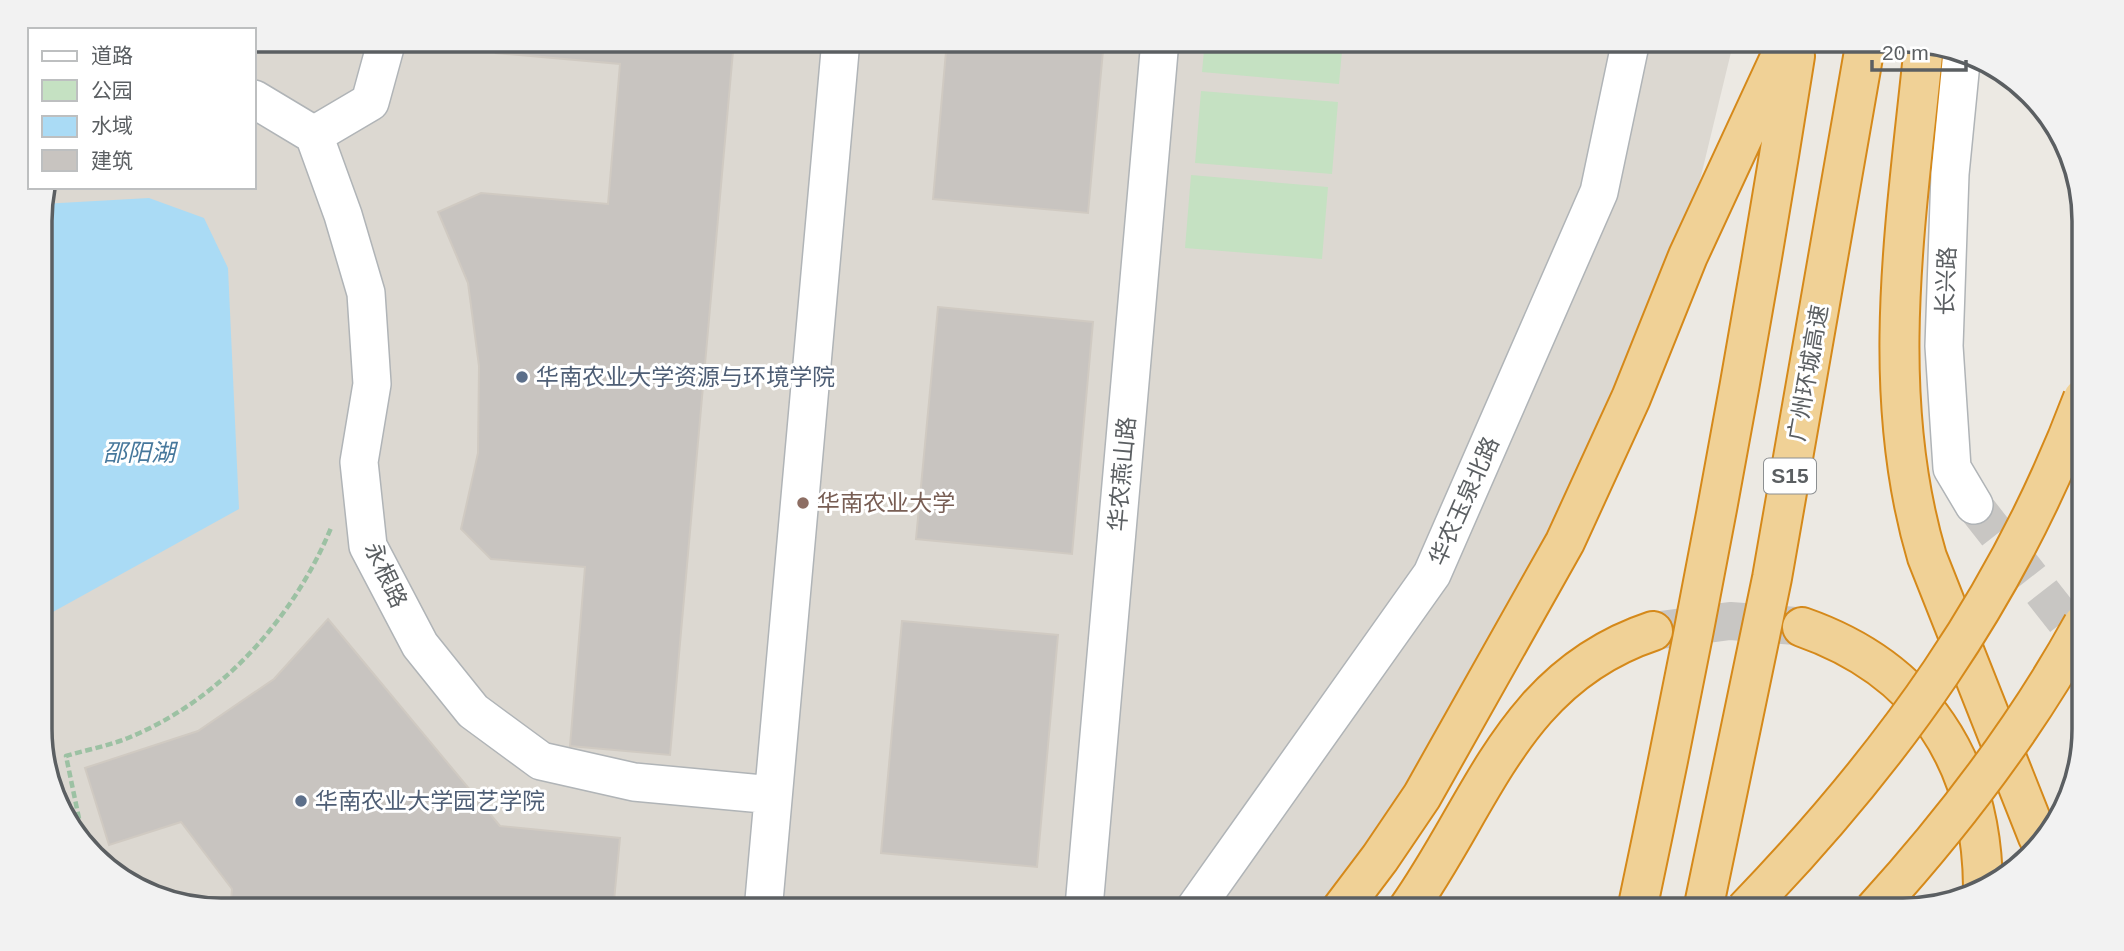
<svg xmlns="http://www.w3.org/2000/svg" width="2124" height="951" viewBox="0 0 2124 951" font-family="Arial,'Noto Sans SC',sans-serif">
	<style>
		.education { fill: #dcd8d1 }
		.green { fill: #c5e1c2 }
		.water { fill: #aadbf5 }
		.building { fill: #c8c4c0; stroke: #d0cac2; stroke-width: 2 }
		.lines { fill: none; stroke-linecap: round; stroke-linejoin: round }
		.street-tunnel { stroke: #c8c6c3; stroke-width: 37; stroke-dasharray: 37 18; stroke-linecap: butt }
		.highway-tunnel { stroke: #c8c6c3; stroke-width: 38; stroke-dasharray: 38 19; stroke-linecap: butt }
		.street-casing { stroke: #b0b4b7; stroke-width: 40 }
		.highway-casing { stroke: #d5891a; stroke-width: 42 }
		.path { stroke: #9cc1a3; stroke-width: 4.5; stroke-dasharray: 7 3.5; stroke-linecap: butt }
		.street { stroke: #fff; stroke-width: 37 }
		.highway { stroke: #f0d196; stroke-width: 38 }
		.highway-bridge-casing { stroke: #d5891a; stroke-width: 42; stroke-linecap: butt }
		.highway-bridge { stroke: #f0d196; stroke-width: 38 }
		.service-dot { fill: #5c6f8a; stroke: #fff; stroke-width: 2.5 }
		.education-dot { fill: #8d6e63; stroke: #fff; stroke-width: 2.5 }
		.labels { text-anchor: middle; stroke-width: 6; stroke-linejoin: round; paint-order: stroke }
		.shield { fill: #fff; stroke: #8c8f91; stroke-width: 2 }
		.shield-label { font-size: 21px; font-weight: bold; fill: #5b5f62 }
		.street-label { font-size: 23px; fill: #5b5f62; stroke: #fff }
		.service-label { font-size: 23px; fill: #4e5e75; stroke: #fff; text-anchor: start }
		.education-label { font-size: 23px; fill: #785e54; stroke: #fff; text-anchor: start }
		.water-label { font-size: 24px; font-style: italic; fill: #47789c; stroke: #fff }
		.rim { fill: none; stroke: #5b5f62; stroke-width: 3.5 }
	</style>
	<rect width="100%" height="100%" fill="#ece9e3"/>
	<path class="education" d="M254,40H1734L1676,279L1455,728L1318,911H222L153,897L78,840L42,753L41,209L47,187H254Z"/>
	<path class="green" d="M1205,40H1343L1339,84L1202,72Z
		M1201,91L1338,102L1332,174L1195,163Z
		M1191,175L1328,187L1322,259L1185,248Z"/>
	<path class="water" d="M149,198L204,218L228,268L239,509L42,618L41,209L42,204Z"/>
	<path class="building" d="M497,40H734L670,755L570,746L585,567L491,559L461,529L478,453L479,366L468,283L438,212L481,193L608,204L620,64L496,53Z
		M947,40H1104L1088,213L933,199Z
		M938,307L1093,322L1072,554L916,539Z
		M328,619L500,826L620,838L613,911H230L232,889L181,822L109,845L85,768L198,731L274,679Z
		M902,621L1058,635L1037,867L881,853Z"/>
	<g class="lines">
		<path class="street-tunnel" d="M1974,505L2083,644"/>
		<path class="highway-tunnel" d="M1653,631L1730,621L1796,626"/>
		<defs>
			<path id="street" d="M1962,52L1950,174L1944,346L1952,468L1974,505
				M254,99L314,135L343,215L366,293L372,384L359,462L368,546L420,645L473,711L541,761L634,782L773,795
				M314,135L370,102L387,40
				M1084,907L1160,40
				M763,911L841,40
				M1193,911L1432,574L1599,192L1631,40"/>
			<path id="highway" d="M1924,45C1907,215 1877,389 1927,557L2038,837
				M1802,627C1922,669 1982,761 1983,887
				M1407,910C1483,803 1514,677 1653,631
				M1637,910C1697,627 1750,342 1795,56
				M1703,910L1772,578L1866,40
				M1340,911L1380,858L1422,796L1565,542L1631,398L1688,256L1788,40"/>
		</defs>
		<use href="#street" class="street-casing"/>
		<use href="#highway" class="highway-casing"/>
		<path class="path" d="M76,835L82,833L66,756C86,750 108,746 128,738C221,700 293,619 331,528"/>
		<use href="#street" class="street"/>
		<use href="#highway" class="highway"/>
		<defs>
			<path id="highway-bridge" d="M1745,910C1892,758 2008,598 2083,398
				M1874,910C1954,822 2026,728 2083,624"/>
		</defs>
		<use href="#highway-bridge" class="highway-bridge-casing"/>
		<use href="#highway-bridge" class="highway-bridge"/>
	</g>
	<g class="service-dot">
		<circle cx="522" cy="377" r="7"/>
		<circle cx="301" cy="801" r="7"/>
	</g>
	<circle class="education-dot" cx="803" cy="503" r="7"/>
	<g class="labels">
		<rect class="shield" x="1764" y="458.5" width="52" height="35" rx="5"/>
		<g class="shield-label">
			<text x="1790" y="483">S15</text>
		</g>
		<g class="street-label">
			<text transform="translate(1946 281) rotate(-88)" y="8">长兴路</text>
			<text transform="translate(1808 373) rotate(-80)" y="8">广州环城高速</text>
			<text transform="translate(1122 474) rotate(-85)" y="8">华农燕山路</text>
			<text transform="translate(1464 501) rotate(-66)" y="8">华农玉泉北路</text>
			<text transform="translate(386 575) rotate(65)" y="8">永根路</text>
		</g>
		<g class="service-label">
			<text x="536" y="385">华南农业大学资源与环境学院</text>
			<text x="315" y="809">华南农业大学园艺学院</text>
		</g>
		<g class="education-label">
			<text x="817" y="511">华南农业大学</text>
		</g>
		<g class="water-label">
			<text x="139" y="461">邵阳湖</text>
		</g>
	</g>
	<path d="M0 0H2124V951H0ZM221 52H1903A169 169 0 0 1 2072 221V729A169 169 0 0 1 1903 898H221A169 169 0 0 1 52 729V221A169 169 0 0 1 221 52Z" fill="#f2f2f2" fill-rule="evenodd"/>
	<path class="rim" d="M221 52H1903A169 169 0 0 1 2072 221V729A169 169 0 0 1 1903 898H221A169 169 0 0 1 52 729V221A169 169 0 0 1 221 52Z"/>
	<rect x="28" y="28" width="228" height="161" fill="#ffffff" stroke="#bdbfc0" stroke-width="2"/>
	<rect x="42" y="51" width="35" height="10" fill="#ffffff" stroke="#bdbfc0" stroke-width="2"/>
	<text x="91" y="63" font-size="21" fill="#5b5f62">道路</text>
	<rect x="42" y="80" width="35" height="21" fill="#c5e1c2" stroke="#bdbfc0" stroke-width="2"/>
	<text x="91" y="98" font-size="21" fill="#5b5f62">公园</text>
	<rect x="42" y="116" width="35" height="21" fill="#aadbf5" stroke="#bdbfc0" stroke-width="2"/>
	<text x="91" y="133" font-size="21" fill="#5b5f62">水域</text>
	<rect x="42" y="150" width="35" height="21" fill="#c8c4c0" stroke="#bdbfc0" stroke-width="2"/>
	<text x="91" y="168" font-size="21" fill="#5b5f62">建筑</text>
	<path d="M1872 60v10h94v-10" fill="none" stroke="#5b5f62" stroke-width="3.5"/>
	<text x="1882" y="60" font-size="21" fill="#5b5f62" stroke="#ffffff" stroke-width="5" paint-order="stroke">20 m</text>
</svg>
